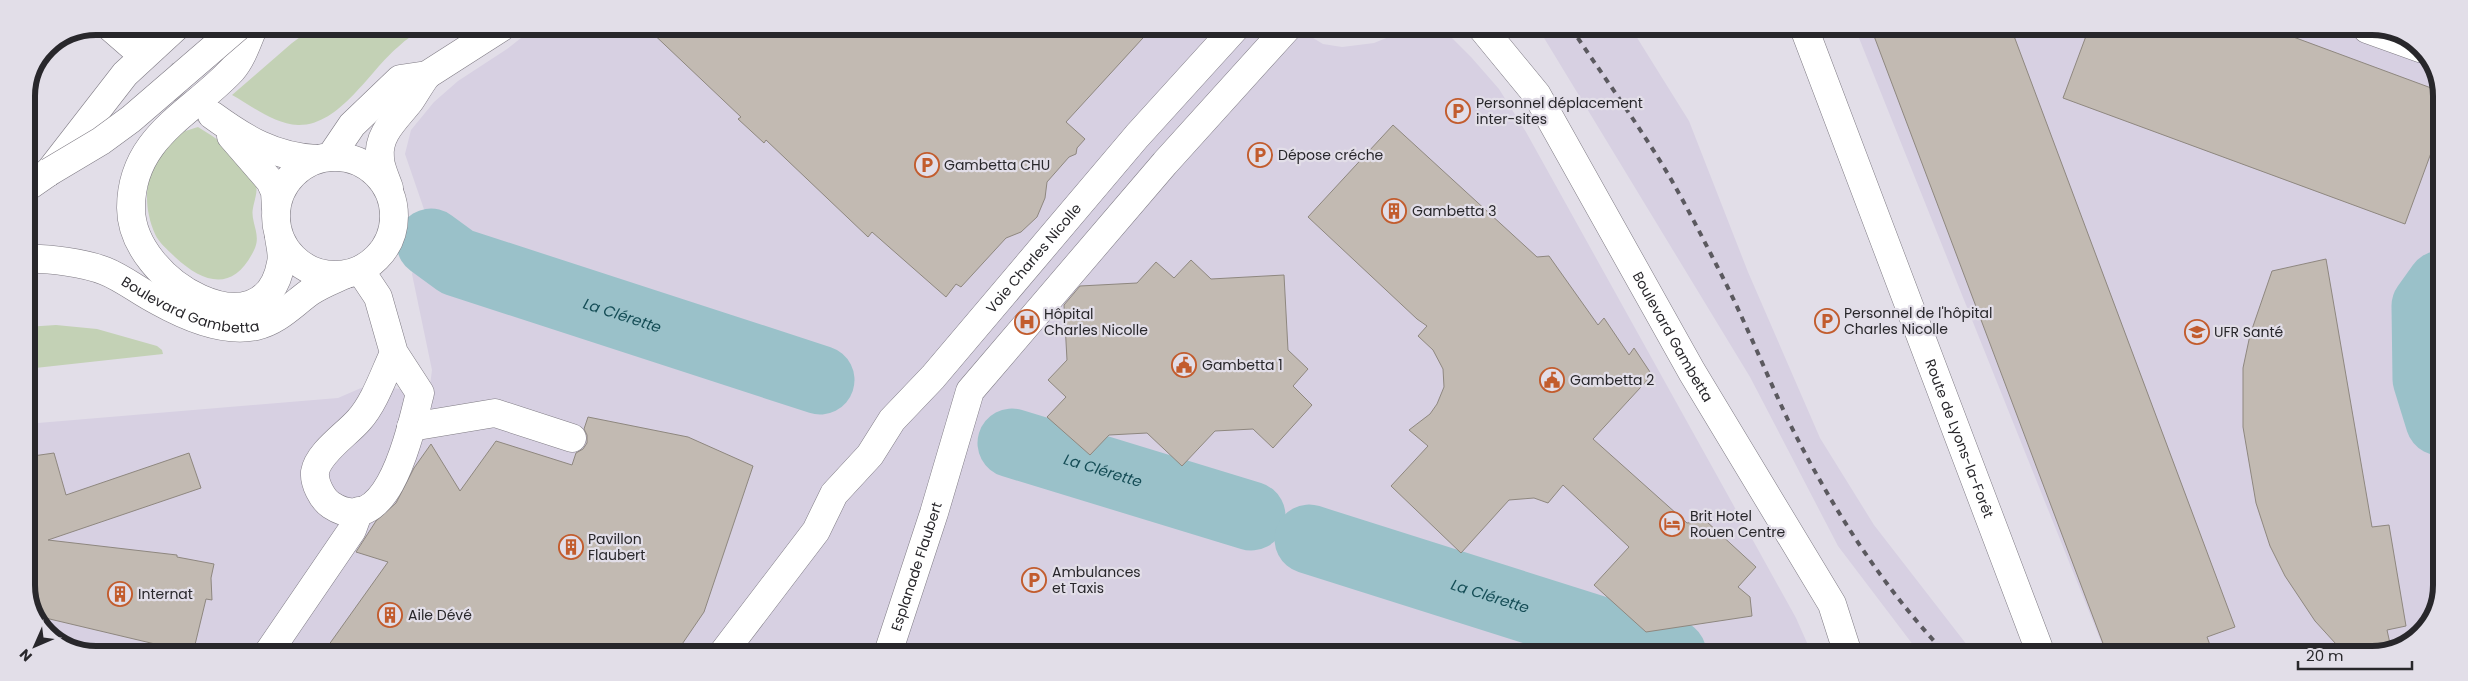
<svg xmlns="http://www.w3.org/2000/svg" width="2468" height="681" viewBox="0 0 2468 681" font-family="Poppins,sans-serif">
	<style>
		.built { fill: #d7d0e2 }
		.green { fill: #c3d1b5 }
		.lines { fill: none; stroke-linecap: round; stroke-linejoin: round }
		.river { stroke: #9ac1c9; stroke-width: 69 }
		.building { fill: #c2bab2; stroke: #8e877f }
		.street-tunnel { stroke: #bdb9c2; stroke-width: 28; stroke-dasharray: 28 14; stroke-linecap: butt }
		.street-casing { stroke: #7f7b84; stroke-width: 29 }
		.secondary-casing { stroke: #7f7b84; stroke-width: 29 }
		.primary-casing { stroke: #7f7b84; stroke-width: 29 }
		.highway-casing { stroke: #7f7b84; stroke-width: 29 }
		.street { stroke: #fff; stroke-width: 28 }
		.secondary { stroke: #fff; stroke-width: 28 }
		.primary { stroke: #fff; stroke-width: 28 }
		.highway { stroke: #fff; stroke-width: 28 }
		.rail { stroke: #5b595f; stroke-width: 4; stroke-dasharray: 6 6; stroke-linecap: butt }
		.highway-bridge-casing { stroke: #7f7b84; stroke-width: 29; stroke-linecap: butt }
		.highway-bridge { stroke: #fff; stroke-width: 28 }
		.labels { text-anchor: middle; stroke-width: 4.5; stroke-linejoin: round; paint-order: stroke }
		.poi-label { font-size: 14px; fill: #28272b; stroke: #e2dee8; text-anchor: start }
		.street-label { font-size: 14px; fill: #28272b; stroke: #e2dee8 }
		.water-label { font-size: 15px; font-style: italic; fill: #154d56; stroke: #e2dee8 }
		.rim { fill: none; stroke: #28272b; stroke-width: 6 }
	</style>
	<rect width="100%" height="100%" fill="#e2dee8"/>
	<path class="built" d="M535,27H1295L1323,44L1342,47L1374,43L1411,28L1434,29L1450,36L1471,57L1499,89L1526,132L1745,526L1796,618L1812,654L78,652L43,631L26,590V424L338,398L361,388H393L429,393L432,370L412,274L423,238L427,218L405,154L411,130L434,102L458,81L507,49Z
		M1538,28H1631L1689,121L1748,272L1820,438L1874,525L1974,654H1920L1838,546L1750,377Z
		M1855,28L2390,29L2425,50L2442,91L2441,254L2419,295L2413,368L2440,464L2439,603L2415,640L2372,655L2106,654Z"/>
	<path class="green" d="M315,26L426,27C416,33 406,39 398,47C369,71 340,126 298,125C274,124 252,106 232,95L292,43Z
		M198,127C221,141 247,159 256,185C258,192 254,201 253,208C250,221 261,234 255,248C235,292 205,285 175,257C168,250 159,243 155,234C142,204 144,171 167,146C171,142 176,136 181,133C186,130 193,129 198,127Z
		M56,325L97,329L157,346L162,350L163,354L26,369V327Z"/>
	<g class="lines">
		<g class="river">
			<path id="s1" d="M431,243L457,262L820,380"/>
			<path d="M2440,421L2427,379L2426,306L2441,285"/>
			<path id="s2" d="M1012,443L1251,516"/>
			<path id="s3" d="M1309,539L1672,654"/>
		</g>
	</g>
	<path class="building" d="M646,27H1153L1066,122L1085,139L1077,148L1076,154L1069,157L1047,182L1045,198L1037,217L1021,232L1006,238L961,287L956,284L946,297L872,232L868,237L766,140L764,143L738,119L741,117Z
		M1871,28H2011L2235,627L2207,637L2210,645L2182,655L2107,654Z
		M2089,28H2269L2442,92L2441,157L2431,153L2405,224L2063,98Z
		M1393,125L1537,257L1549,256L1598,325L1604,318L1629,355L1634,348L1652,375L1593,439L1687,523L1706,521L1756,567L1738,587L1750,597L1752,616L1646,632L1594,585L1629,547L1563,485L1548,503L1534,498L1509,500L1461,553L1391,486L1428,446L1409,430L1430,414L1437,404L1444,387L1443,369L1433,350L1418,336L1427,326L1417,319L1308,217Z
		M2326,259L2372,527L2389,525L2406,626L2387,630L2391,648L2372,655H2346L2315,621L2285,576L2270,546L2256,503L2243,427V368L2250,335L2272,271Z
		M1191,260L1211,279L1284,275L1288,350L1308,369L1293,386L1312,405L1273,448L1253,429L1215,431L1182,466L1147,433L1109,435L1090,455L1047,417L1066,397L1048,380L1067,360L1064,305L1080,286L1137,283L1156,262L1174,278Z
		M588,417L688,437L753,466L704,612L676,653H323L388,562L356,552L376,521L396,503L414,468L431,444L460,491L496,441L572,465L576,453L583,449L587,443V435L584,429Z
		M54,453L66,495L189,453L201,488L48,540L177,555V557L214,564L211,578L212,600L206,599L193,653L37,616L26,590V457Z"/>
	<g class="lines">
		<path class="street-tunnel" d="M132,46L212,115"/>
		<defs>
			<g id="street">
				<path d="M109,26L132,46"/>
				<path d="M2367,29L2420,48"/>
				<path d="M212,115C245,139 274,157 317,159"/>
				<path d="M231,136L270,181L275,192L276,208"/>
				<path d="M360,270L378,297L394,353L420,393C411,427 389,543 331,505C322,499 314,483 315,472C318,453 347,434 359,420C375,402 384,374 394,353"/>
				<path d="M411,427L495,413L572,438"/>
				<path d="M268,653L352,530L359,511"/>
				<path id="s4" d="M723,653L816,531L834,494L870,455L892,420L933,377L1137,136L1236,27"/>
				<path id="s5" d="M888,653L934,513L970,391L1165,163L1288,27"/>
			</g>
			<g id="secondary">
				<path id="s6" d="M1482,28L1537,95L1692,372L1832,604L1848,654"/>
				<path id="s7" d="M1804,28L2041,654"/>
				<path d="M331,156L352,125L400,79L427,75L502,27"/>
				<circle cx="335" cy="216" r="59"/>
				<path d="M389,188C386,179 380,167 380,158C377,134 397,118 410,101C416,92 421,83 427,75"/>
				<path id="s8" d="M26,259C48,258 85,263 105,271C123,278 140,292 158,301C185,316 225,333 256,326C278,321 292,305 310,292C320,285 333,280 344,275"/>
			</g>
			<path id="primary" d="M26,188L49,172"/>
			<path id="highway" d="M254,26C248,40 242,59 232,70C191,114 131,137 131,208C131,283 265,356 281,263C283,255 280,245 279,237
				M49,172L125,74L177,26"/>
		</defs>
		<use href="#street" class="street-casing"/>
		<use href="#secondary" class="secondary-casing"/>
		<use href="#primary" class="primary-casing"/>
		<use href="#highway" class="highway-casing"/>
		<use href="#street" class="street"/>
		<use href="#secondary" class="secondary"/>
		<use href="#primary" class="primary"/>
		<use href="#highway" class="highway"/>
		<path class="rail" d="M1571,28C1600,71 1630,113 1657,156C1679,191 1698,229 1717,266C1743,316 1764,369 1788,420C1830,505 1881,585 1946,654"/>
		<defs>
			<path id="highway-bridge" d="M49,172L101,141L131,119L239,26"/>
		</defs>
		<use href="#highway-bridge" class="highway-bridge-casing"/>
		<use href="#highway-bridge" class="highway-bridge"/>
	</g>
	<defs>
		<symbol id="parking-ring" viewBox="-11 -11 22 22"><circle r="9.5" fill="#e2dee8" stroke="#c25c2d" stroke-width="1.5"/><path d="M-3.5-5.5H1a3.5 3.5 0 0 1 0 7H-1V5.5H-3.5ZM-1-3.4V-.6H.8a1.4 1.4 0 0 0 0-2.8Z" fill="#c25c2d"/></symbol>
		<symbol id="building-ring" viewBox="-11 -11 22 22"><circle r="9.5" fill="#e2dee8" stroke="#c25c2d" stroke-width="1.5"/><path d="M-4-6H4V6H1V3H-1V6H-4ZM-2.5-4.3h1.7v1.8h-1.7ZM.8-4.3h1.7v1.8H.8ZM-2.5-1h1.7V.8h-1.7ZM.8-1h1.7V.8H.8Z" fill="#c25c2d"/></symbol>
		<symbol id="hospital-ring" viewBox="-11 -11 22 22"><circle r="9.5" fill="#e2dee8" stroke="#c25c2d" stroke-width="1.5"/><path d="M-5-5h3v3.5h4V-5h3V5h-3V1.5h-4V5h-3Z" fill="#c25c2d"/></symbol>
		<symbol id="university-ring" viewBox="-11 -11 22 22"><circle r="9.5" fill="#e2dee8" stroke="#c25c2d" stroke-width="1.5"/><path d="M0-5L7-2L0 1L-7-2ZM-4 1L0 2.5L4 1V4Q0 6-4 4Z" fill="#c25c2d"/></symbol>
		<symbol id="civic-ring" viewBox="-11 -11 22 22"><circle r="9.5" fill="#e2dee8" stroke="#c25c2d" stroke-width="1.5"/><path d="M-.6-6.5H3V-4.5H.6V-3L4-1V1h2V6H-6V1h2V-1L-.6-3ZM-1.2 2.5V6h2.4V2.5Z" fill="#c25c2d"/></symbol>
		<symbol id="hotel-ring" viewBox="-11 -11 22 22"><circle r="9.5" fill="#e2dee8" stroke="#c25c2d" stroke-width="1.5"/><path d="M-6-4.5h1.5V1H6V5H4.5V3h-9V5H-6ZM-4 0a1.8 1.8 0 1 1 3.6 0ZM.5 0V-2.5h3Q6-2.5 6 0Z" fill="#c25c2d"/></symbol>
	</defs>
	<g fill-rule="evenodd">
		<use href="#parking-ring" x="1444" y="97" width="28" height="28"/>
		<use href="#parking-ring" x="1246" y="141" width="28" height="28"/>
		<use href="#parking-ring" x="913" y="151" width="28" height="28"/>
		<use href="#building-ring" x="1380" y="197" width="28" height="28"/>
		<use href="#parking-ring" x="1813" y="307" width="28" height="28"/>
		<use href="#hospital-ring" x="1013" y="308" width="28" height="28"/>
		<use href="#university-ring" x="2183" y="318" width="28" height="28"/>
		<use href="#civic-ring" x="1170" y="351" width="28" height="28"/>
		<use href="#civic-ring" x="1538" y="366" width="28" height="28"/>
		<use href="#hotel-ring" x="1658" y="510" width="28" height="28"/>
		<use href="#building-ring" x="557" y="533" width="28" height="28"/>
		<use href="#parking-ring" x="1020" y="566" width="28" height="28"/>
		<use href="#building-ring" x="106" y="580" width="28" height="28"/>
		<use href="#building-ring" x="376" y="601" width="28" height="28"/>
	</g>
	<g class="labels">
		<g class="poi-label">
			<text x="1476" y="108">Personnel déplacement<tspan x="1476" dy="16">inter-sites</tspan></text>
			<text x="1278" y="160">Dépose créche</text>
			<text x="944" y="170">Gambetta CHU</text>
			<text x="1412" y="216">Gambetta 3</text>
			<text x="1844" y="318">Personnel de l'hôpital<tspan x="1844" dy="16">Charles Nicolle</tspan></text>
			<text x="1044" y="319">Hôpital<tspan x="1044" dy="16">Charles Nicolle</tspan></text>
			<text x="2214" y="337">UFR Santé</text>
			<text x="1202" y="370">Gambetta 1</text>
			<text x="1570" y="385">Gambetta 2</text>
			<text x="1690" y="521">Brit Hotel<tspan x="1690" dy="16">Rouen Centre</tspan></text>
			<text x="588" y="544">Pavillon<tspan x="588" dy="16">Flaubert</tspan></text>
			<text x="1052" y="577">Ambulances<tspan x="1052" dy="16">et Taxis</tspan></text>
			<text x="138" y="599">Internat</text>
			<text x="408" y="620">Aile Dévé</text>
		</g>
		<g class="street-label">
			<text dy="5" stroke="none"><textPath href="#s4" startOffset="504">Voie Charles Nicolle</textPath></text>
			<text dy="5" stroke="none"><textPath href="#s8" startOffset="174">Boulevard Gambetta</textPath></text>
			<text dy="5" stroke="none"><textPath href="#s6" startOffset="364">Boulevard Gambetta</textPath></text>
			<text dy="5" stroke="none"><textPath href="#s7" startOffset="439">Route de Lyons-la-Forêt</textPath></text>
			<text dy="5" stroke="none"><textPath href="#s5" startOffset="91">Esplanade Flaubert</textPath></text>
		</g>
		<g class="water-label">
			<text dy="5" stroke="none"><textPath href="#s1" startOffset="206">La Clérette</textPath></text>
			<text dy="5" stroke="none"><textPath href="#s2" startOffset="95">La Clérette</textPath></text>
			<text dy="5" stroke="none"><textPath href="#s3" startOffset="190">La Clérette</textPath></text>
		</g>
	</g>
	<path d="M0 0H2468V681H0ZM96 35H2372A61 61 0 0 1 2433 96V585A61 61 0 0 1 2372 646H96A61 61 0 0 1 35 585V96A61 61 0 0 1 96 35Z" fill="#e2dee8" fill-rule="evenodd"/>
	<path class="rim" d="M96 35H2372A61 61 0 0 1 2433 96V585A61 61 0 0 1 2372 646H96A61 61 0 0 1 35 585V96A61 61 0 0 1 96 35Z"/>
	<g transform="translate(35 646) rotate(225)" stroke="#e2dee8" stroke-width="4" paint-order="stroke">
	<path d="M0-4L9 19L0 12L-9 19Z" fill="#28272b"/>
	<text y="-8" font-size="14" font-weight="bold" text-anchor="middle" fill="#28272b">N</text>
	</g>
	<path d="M2298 661v8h114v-8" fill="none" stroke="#28272b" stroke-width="2.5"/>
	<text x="2306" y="661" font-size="15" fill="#28272b" stroke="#e2dee8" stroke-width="4" paint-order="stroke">20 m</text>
</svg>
